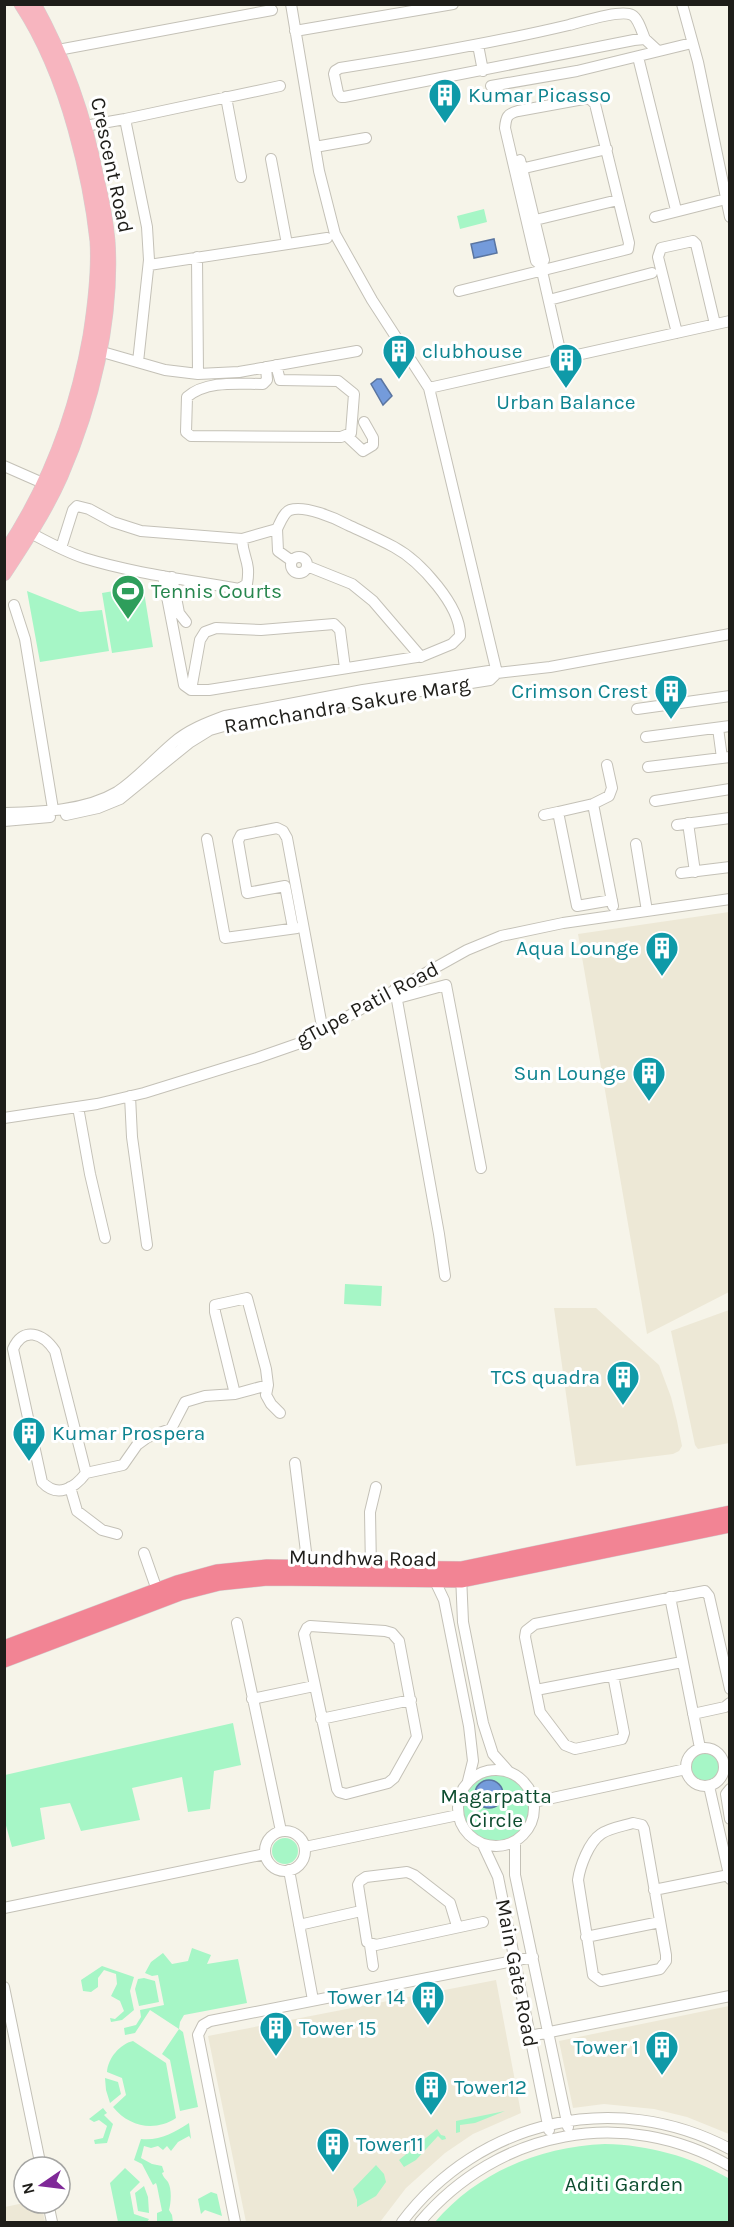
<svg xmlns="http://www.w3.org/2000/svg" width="734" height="2227" viewBox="0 0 734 2227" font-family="Karla,sans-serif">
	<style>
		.built { fill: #ede8d6 }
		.green { fill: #a6f6c6 }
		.water { fill: #749bdb; stroke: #5a75a1; stroke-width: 1.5 }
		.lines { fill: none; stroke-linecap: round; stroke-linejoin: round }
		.minor-casing { stroke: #c4c1b7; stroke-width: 12 }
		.major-casing { stroke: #d2d2d1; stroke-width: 15 }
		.highway-casing { stroke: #d2d2d1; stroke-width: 16 }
		.minor { stroke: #fff; stroke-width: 10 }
		.major { stroke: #f7b5bf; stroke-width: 14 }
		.highway { stroke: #f28494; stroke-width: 15 }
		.labels { text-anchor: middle; stroke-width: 6; stroke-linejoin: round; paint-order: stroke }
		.culture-label { font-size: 21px; fill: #0d838f; stroke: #fff; text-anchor: start }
		.street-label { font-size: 21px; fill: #1e1d19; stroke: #fff }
		.leisure-label { font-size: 21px; fill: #27864d; stroke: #fff; text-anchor: start }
		.park-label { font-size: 21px; fill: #0d4d2f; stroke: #fff }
	</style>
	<rect width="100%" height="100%" fill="#f6f4e9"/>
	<path class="built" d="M729,912V1292L647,1334L578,934Z
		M554,1308H596L659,1365L671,1397L677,1421L682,1446L679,1451L673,1454L576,1466Z
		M729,1310V1443L698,1449L695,1445L671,1331Z
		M496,1980L521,2113L473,2134L445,2153L406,2188L380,2222H246L208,2036Z
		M729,2006V2134L687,2117L654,2109L604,2104L573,2108L559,2041Z
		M24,2203H41L45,2222H5V2207Z"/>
	<path class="green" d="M484,209L487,222L460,229L457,216Z
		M143,586L153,647L112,653L102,593Z
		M27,591L80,612L102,610L109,651L40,662Z
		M345,1284L382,1286L381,1306L344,1304Z
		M233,1723L241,1765L214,1771L210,1809L188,1812L182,1777L132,1788L140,1820L81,1831L70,1803L40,1808L45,1839L12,1847L5,1822V1775Z
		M689 1767a16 16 0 1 1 32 0a16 16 0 1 1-32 0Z
		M462 1808a34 34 0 1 1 68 0a34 34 0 1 1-68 0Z
		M272 1851a13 13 0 1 1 26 0a13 13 0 1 1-26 0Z
		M192,1948L211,1955L207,1964L238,1959L247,2003L184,2015L180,2022L179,2029L183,2032L198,2107L180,2111L170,2060L162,2054L179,2029L150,2010L135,2033L125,2035L124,2028L136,2025L141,2017L140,2010L164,2005L158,1975L152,1976L145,1973L151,1962L163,1953L172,1964L188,1961Z
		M102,1966L134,1977L130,1991L134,2010L122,2020L111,2022L110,2018L115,2019L124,2011L120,2001L111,1996L117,1984L116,1974L104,1970L98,1978V1987L91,1992L83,1991L81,1980Z
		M144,1978L155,1981L159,2002L139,2006L135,1989L138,1979Z
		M133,2041L166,2063L176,2118C155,2132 129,2127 113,2107L126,2095L122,2078L107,2072C108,2058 120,2044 133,2041Z
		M105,2078L118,2082L121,2094L110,2103L106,2090Z
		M103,2108L107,2113L104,2115L113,2124L107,2143L95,2144L94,2140L103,2138L107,2126L99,2120L94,2122L89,2119Z
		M505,2111L475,2123L460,2125V2132L456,2133V2121Z
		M189,2123L191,2139L189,2136L178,2142L171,2151L167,2146L163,2150L158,2146L151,2148L144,2146L141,2158L152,2164L162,2166L164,2172L162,2173C163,2177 166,2179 168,2182C172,2189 171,2203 169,2210L172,2215L173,2222H157V2213L162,2211L157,2186L156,2183L153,2185L142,2164L134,2160L141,2139C159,2141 174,2133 189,2123Z
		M437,2129L441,2135L445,2136L446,2139L442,2140L438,2136L416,2160L404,2167L399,2160Z
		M605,2144C649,2145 689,2156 728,2178L729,2222H435C478,2172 539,2147 605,2144Z
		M376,2165L384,2174L386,2182L376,2196L357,2207V2200L353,2189Z
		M125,2168L140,2182L130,2192L134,2214L149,2219L147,2222H118L110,2183Z
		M144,2186L148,2197L149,2213L138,2211L135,2193Z
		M211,2192L217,2194L222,2216L205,2210L201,2214L198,2199Z"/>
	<path class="water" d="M494,239L497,253L474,258L471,244Z
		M377,379H381L392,396L383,405L371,384Z
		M475 1794a14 14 0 1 1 28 0a14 14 0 1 1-28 0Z"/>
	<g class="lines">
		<defs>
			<path id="minor" d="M291,4L319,171L335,234L372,300L429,388L497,673
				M682,4L698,62L730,217
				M295,31L453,4
				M645,39C642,32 638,18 632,15C621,9 581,22 569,25C493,43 417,56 340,68L335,71L334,74L338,93L341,97H344L634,40L645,39L658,51
				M478,45L483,71
				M58,50L272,10
				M638,57L676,210
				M491,86L577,71L692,43
				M226,97L241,177
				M125,119L147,227L149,260L138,362
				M85,126L125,119L280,86
				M315,147L366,138
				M271,159L287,244
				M520,160L544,260L541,265L542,271L562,359
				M516,170L607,149
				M655,217L726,199
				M527,222L618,200
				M197,257L198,374
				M149,265L327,238
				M459,291L628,249L629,243L595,104L589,98L518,111C507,114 506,117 505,128L536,261L541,265
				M549,300L652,273
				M677,333L658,257L661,248L693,241L696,244L715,324
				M92,349L165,370L198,374L239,372L357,351
				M266,367L267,380L263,384C238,384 207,380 187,397L186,432L191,436L341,437L351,433L354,394L338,381L280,380L276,365
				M429,388L730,321
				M347,436L363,451L373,445V438L364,422
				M4,466L45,484
				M277,529L278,551L292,561
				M25,530C44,540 63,551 84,558C132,573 189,580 239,589L247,584C251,561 243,559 242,539
				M61,548L73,510L77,506L89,509L113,522L141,531L242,539L277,529C280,523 284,512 290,510C305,505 335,518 348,525C363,532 379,539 394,547C420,561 461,606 460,636L452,644L423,656L209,690H191L184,685L163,576
				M291 565a8 8 0 1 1 16 0a8 8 0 1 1-16 0Z
				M307,566L352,584L373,601L421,657
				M172,577L179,613L186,622
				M14,605L25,639L53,809
				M191,690L200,640L205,632L216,628L261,630L334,624L340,630L345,668
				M637,709L730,696
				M718,728L722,758
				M646,737L730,726
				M607,765L612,788L609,796L593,804L558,812L577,906L612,900
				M648,767L730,757
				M655,801L730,789
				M593,804L613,906
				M4,813C41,812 85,811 117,792C137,779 154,759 173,743C188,730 206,723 225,716L363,690L489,671L497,673L550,667L730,634
				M66,815L98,808L120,799L189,743L210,730L255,717L490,680L497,673
				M544,815L558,812
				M4,821L50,817
				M688,823L695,872
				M677,825L730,818
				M207,839L225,938L297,928
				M636,844L647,911
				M681,873L730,867
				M293,928L285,886L247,893L238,841L241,835L277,828L283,831L287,838L321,1021
				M395,989L439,1234L445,1276
				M398,998L446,985L481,1168
				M130,1096L132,1137L147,1245
				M78,1107L90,1174L105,1238
				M4,1118L97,1104L144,1093L257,1058L300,1043L467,950L501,936L563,923L730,899
				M235,1394L268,1385
				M295,1463L308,1568
				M86,1473C74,1489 57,1498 42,1482L13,1349C23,1326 43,1333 55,1351L86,1473L123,1465L137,1445L148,1437L171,1429L185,1402L205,1396L235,1394L215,1312V1305L247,1298L266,1369L268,1385L266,1395L271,1404L280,1413
				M70,1487L77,1511L102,1530L117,1534
				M144,1553L157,1590
				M371,1569L370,1512L376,1487
				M434,1574L435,1581L444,1600L469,1726L473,1761L468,1781
				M461,1575L463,1622L483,1723L493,1754L509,1772
				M670,1597L700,1748
				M237,1623L281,1831
				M310,1626L385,1631L392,1633L399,1641L417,1737L394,1778L388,1783L346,1794L339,1792L337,1789L304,1634L307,1628Z
				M613,1675L624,1733L622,1739L575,1749L565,1745L540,1712L525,1637L526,1631L535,1624L705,1591L709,1596L730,1689
				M536,1690L682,1662
				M252,1699L314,1686
				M693,1714L725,1707L730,1703
				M321,1719L411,1700
				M686 1767a19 19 0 1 1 38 0a19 19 0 1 1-38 0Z
				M458 1808a38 38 0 1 1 76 0a38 38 0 1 1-76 0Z
				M709,1786L730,1879
				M730,1789L726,1794L730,1819
				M534,1802L686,1769
				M633,1823L642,1825L644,1829L666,1955V1961L660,1969L601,1981L593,1975L578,1880C580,1866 589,1842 601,1834C609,1828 623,1826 633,1823Z
				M265 1851a20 20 0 1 1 40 0a20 20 0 1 1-40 0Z
				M515,1842V1875L568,2127
				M483,1845L498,1877L549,2130
				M305,1847L458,1815
				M289,1870L313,2000
				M654,1890L729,1875
				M4,1908L265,1854
				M299,1925L361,1911
				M457,1926L450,1903L414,1875L407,1872L366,1877L360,1881L358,1885L367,1942L376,1945L483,1922
				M586,1937L660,1922
				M370,1945L373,1966
				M4,1987L41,2167
				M530,2036L730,1996
				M48,2203L52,2222
				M235,2222L198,2035L203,2025L210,2021L533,1957
				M402,2222C479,2120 615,2088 730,2149
				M420,2222C498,2130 624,2105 730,2166"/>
			<path id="major" d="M4,554C49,487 76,415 90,336C95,304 99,272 97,241C93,203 85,165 75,129C63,86 46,42 21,4
				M4,574C25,542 46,510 61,476C92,404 113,320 108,241C106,220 102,199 97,179C85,117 65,60 34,4"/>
			<path id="highway" d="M4,1648L177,1583L217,1572L267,1567L461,1569L730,1513
				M4,1660L180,1593L219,1583L267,1578L462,1580L730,1525"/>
		</defs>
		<use href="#minor" class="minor-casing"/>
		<use href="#major" class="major-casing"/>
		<use href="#highway" class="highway-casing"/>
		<use href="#minor" class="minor"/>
		<use href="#major" class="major"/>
		<use href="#highway" class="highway"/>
	</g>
	<defs>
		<symbol id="building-pin" viewBox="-11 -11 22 30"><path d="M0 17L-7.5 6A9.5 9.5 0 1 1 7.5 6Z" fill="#0f9aa8" stroke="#fff"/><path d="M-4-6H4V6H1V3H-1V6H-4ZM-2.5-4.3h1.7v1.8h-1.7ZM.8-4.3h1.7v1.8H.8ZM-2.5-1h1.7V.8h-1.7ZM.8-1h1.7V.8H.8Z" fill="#fff"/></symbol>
		<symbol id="stadium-pin" viewBox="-11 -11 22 30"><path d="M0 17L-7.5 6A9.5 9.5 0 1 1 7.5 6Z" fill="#2e9e5b" stroke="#fff"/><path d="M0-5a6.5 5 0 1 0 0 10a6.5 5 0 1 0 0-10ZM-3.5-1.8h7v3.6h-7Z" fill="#fff"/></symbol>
	</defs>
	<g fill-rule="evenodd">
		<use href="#building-pin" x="426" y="76" width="38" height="52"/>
		<use href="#building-pin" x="380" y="332" width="38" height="52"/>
		<use href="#building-pin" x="547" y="341" width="38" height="52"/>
		<use href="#stadium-pin" x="109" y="572" width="38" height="52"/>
		<use href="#building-pin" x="652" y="672" width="38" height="52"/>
		<use href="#building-pin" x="643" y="929" width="38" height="52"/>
		<use href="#building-pin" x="630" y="1054" width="38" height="52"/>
		<use href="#building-pin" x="604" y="1358" width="38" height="52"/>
		<use href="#building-pin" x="10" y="1414" width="38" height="52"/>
		<use href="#building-pin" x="409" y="1978" width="38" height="52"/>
		<use href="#building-pin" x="257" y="2009" width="38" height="52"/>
		<use href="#building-pin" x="643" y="2028" width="38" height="52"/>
		<use href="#building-pin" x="412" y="2068" width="38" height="52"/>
		<use href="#building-pin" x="314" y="2125" width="38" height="52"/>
	</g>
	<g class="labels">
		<g class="culture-label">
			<text x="468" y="102">Kumar Picasso</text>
			<text x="422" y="358">clubhouse</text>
			<text x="566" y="409" text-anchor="middle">Urban Balance</text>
			<text x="648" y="698" text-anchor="end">Crimson Crest</text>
			<text x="639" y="955" text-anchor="end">Aqua Lounge</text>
			<text x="626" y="1080" text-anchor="end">Sun Lounge</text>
			<text x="600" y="1384" text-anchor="end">TCS quadra</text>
			<text x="52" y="1440">Kumar Prospera</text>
			<text x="405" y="2004" text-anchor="end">Tower 14</text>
			<text x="299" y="2035">Tower 15</text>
			<text x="639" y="2054" text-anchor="end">Tower 1</text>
			<text x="454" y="2094">Tower12</text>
			<text x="356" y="2151">Tower11</text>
		</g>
		<g class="street-label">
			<text transform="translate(112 165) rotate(78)" y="7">Crescent Road</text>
			<text transform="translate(347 705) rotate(-10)" y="7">Ramchandra Sakure Marg</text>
			<text transform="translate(367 1004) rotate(-28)" y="7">gTupe Patil Road</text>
			<text transform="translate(363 1558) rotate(1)" y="7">Mundhwa Road</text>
			<text transform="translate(517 1973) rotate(79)" y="7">Main Gate Road</text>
		</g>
		<g class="leisure-label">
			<text x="151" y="598">Tennis Courts</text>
		</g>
		<g class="park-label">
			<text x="496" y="1803">Magarpatta<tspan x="496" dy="24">Circle</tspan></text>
			<text x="624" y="2191">Aditi Garden</text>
		</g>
	</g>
	<rect width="734" height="2227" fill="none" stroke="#1e1d19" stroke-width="12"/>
	<g transform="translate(42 2185) rotate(256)"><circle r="28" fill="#ffffff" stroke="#a5a5a3" stroke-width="1.5"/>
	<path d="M0-4.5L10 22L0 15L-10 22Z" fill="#7f2998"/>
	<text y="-9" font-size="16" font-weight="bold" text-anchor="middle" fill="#1e1d19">N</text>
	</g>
</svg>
